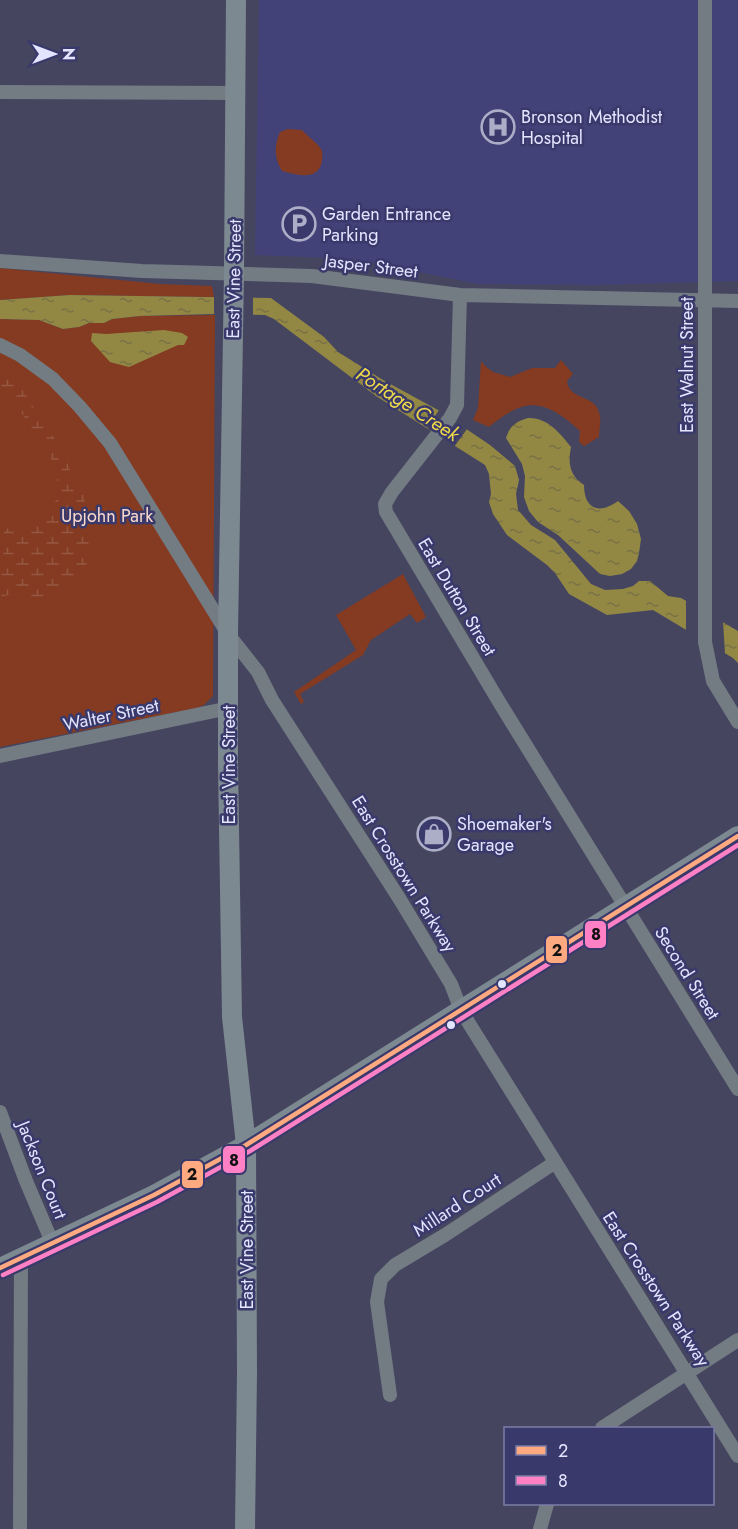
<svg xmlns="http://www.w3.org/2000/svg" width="738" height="1529" viewBox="0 0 738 1529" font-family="Jost,sans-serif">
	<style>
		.built { fill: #424278 }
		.green { fill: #843b21 }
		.wetland { fill: url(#wetland-marsh) }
		.water { fill: url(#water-ripples) }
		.pier { fill: #454560 }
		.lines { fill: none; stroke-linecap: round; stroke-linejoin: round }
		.street { stroke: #737b83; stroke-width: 14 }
		.secondary { stroke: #7d8990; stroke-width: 20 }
		.bus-1-casing { stroke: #39396c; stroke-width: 9 }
		.bus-2-casing { stroke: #39396c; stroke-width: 9 }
		.bus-1 { stroke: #ffa980; stroke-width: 4.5 }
		.bus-2 { stroke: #ff80c5; stroke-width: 4.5 }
		.bus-dot { fill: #e3e5ff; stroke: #39396c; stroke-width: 2 }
		.labels { text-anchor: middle; stroke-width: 5; stroke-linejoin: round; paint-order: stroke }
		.poi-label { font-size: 18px; fill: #e3e5ff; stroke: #39396c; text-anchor: start }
		.street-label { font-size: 18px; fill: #e3e5ff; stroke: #39396c }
		.park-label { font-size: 18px; fill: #fbdace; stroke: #39396c }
		.water-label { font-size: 20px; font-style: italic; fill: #efda49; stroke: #39396c }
		.line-badge { stroke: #39396c; stroke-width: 2 }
		.pale-badge-label { font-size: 16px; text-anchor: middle; font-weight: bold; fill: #111 }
	</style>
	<defs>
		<pattern id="wetland-marsh" width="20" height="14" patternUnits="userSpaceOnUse" patternTransform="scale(1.5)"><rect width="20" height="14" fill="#843b21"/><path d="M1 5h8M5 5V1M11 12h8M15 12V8" fill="none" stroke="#955742"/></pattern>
		<pattern id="water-ripples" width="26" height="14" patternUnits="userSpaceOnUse" patternTransform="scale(1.5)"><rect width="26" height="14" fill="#938843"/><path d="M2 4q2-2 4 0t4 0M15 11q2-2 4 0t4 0" fill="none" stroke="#777146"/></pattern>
	</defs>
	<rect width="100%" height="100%" fill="#454560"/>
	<path class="built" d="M259,0H738V281L597,285L478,284L355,259L255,255Z"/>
	<path class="green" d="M288,129L302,130C307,136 319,144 322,151C323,155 322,161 321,165C315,181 294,174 282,171C274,158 274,146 280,132Z
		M0,268L160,284L212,286L214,297L70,295L0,300Z
		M215,315L213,696L204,705L197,708L0,747V319L39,320L63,329L79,327L89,323H104L112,319L140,316Z
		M561,360L573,374L567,381C569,402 598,393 600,417C601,423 599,430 599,437L584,446L579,442L580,431C545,399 526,396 489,427L473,420L478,408L481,361L485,366L493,372L510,377L532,368H555Z
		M403,574L426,617L417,623L410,614L371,640L363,655L300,694L304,702L301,704L294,692L356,650L336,615Z"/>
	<path class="wetland" d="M5,379L16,380L65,455L74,482L84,493L90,546L86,568L71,587L54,593L44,602L29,601L12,594L0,597V566L3,564L4,529L27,525L58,499L57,476L50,456L17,406L0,395V382Z"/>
	<path class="water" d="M70,295L271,298L324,337L338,352L383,380L438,410L490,445L515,466L519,480L516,494L518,510L531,525L555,540L591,584L605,590L623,589L633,586L639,581H650L668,596L681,598L738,631V663L733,658L653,610L607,615L569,594L555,573L547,565L507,535L493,514L489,502L491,494L489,474L485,465L376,396L274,319L265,315L214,314L140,316L112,319L104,323H89L79,327L63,329L39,320L0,319V300Z
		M164,330L182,333L188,337L184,345H178L129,367L110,362L91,341L92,333L106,334Z
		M528,418C547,417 560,433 571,447C568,463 569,475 584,485C584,509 599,515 618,501L629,511L637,524L641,539L639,553L637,561L631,569L622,574L610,576L600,574L558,535L538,522L529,511L524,497L525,476L522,464L506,438C510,426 515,422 528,418Z"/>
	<path class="pier" d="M214,295L253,296V316L214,315Z
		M439,410L467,429L454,447L427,428Z
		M686,599L723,621L725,654L686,632Z"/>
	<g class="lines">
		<path class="street" d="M705,0V642L713,681L738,722
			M0,92L235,93
			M0,261L142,271L312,276L460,295L738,301
			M460,295L457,405L450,418L392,492L385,504L386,512L501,705L738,1089
			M0,345L20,355L53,379L80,407L110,443L228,634L258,672L272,700L399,898L451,984L461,1010L470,1025L738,1456
			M0,756L229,708
			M0,1112L26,1181L52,1242
			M390,1395L377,1302L381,1279L395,1265L445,1235L554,1163
			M602,1428L738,1340
			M20,1529L21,1257
			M540,1529L547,1504"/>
		<path class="secondary" d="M236,0L234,274L228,634V763L232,1017L246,1145L247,1373L245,1529
			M0,1268L154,1195L246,1145L738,836"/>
		<defs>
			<path id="bus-1" d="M0,1268L154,1195L246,1145L738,836"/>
			<path id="bus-2" d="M3,1275L157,1202L250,1151L738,845"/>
		</defs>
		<use href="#bus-1" class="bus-1-casing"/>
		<use href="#bus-2" class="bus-2-casing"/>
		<use href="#bus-1" class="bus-1"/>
		<use href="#bus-2" class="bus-2"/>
	</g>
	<defs>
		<symbol id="hospital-ring" viewBox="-11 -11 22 22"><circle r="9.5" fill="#39396c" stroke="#acadc7" stroke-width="1.5"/><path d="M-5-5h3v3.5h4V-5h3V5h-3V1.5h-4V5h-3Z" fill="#acadc7"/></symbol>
		<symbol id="parking-ring" viewBox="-11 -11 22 22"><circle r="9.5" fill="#39396c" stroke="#acadc7" stroke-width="1.5"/><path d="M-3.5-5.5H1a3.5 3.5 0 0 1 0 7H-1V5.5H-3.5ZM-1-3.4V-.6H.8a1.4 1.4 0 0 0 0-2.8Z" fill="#acadc7"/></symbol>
		<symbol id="shop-ring" viewBox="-11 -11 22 22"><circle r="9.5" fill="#39396c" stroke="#acadc7" stroke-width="1.5"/><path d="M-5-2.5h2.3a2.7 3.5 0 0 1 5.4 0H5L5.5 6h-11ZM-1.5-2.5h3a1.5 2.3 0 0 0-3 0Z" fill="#acadc7"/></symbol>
	</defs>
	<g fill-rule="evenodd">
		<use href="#hospital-ring" x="479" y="108" width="38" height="38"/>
		<use href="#parking-ring" x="280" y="205" width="38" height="38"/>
		<use href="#shop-ring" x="415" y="815" width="38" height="38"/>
	</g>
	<g class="bus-dot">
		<circle cx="502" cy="984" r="5"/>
		<circle cx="451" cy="1025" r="5"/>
	</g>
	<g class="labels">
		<g class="poi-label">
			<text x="521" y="123">Bronson Methodist<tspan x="521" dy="21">Hospital</tspan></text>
			<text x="322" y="220">Garden Entrance<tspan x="322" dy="21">Parking</tspan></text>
			<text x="457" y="830">Shoemaker's<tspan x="457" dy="21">Garage</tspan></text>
		</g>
		<g class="street-label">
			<text transform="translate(371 266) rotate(7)" y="6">Jasper Street</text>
			<text transform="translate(234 279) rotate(-89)" y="6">East Vine Street</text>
			<text transform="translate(687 365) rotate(-90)" y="6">East Walnut Street</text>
			<text transform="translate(457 597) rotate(59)" y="6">East Dutton Street</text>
			<text transform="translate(111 715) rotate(-12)" y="6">Walter Street</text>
			<text transform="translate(229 765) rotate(-90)" y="6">East Vine Street</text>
			<text transform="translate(404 874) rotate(58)" y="6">East Crosstown Parkway</text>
			<text transform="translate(687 973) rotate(58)" y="6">Second Street</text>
			<text transform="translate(42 1170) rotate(68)" y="6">Jackson Court</text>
			<text transform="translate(457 1205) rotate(-33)" y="6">Millard Court</text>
			<text transform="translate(247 1250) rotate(-90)" y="6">East Vine Street</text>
			<text transform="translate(656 1289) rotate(57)" y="6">East Crosstown Parkway</text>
		</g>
		<g class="park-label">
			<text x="107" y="522">Upjohn Park</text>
		</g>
		<g class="water-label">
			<text transform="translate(408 404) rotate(33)" y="7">Portage Creek</text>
		</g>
	</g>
	<g class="line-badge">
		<rect x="584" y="920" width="23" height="29" rx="6" fill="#ff80c5"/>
		<rect x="545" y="935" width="23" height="29" rx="6" fill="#ffa980"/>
		<rect x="222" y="1145" width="24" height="29" rx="6" fill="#ff80c5"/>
		<rect x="181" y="1160" width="23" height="29" rx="6" fill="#ffa980"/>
	</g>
	<g class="pale-badge-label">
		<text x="596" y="940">8</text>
		<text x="557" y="956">2</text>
		<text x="234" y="1166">8</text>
		<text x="192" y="1180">2</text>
	</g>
	<rect x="504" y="1427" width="210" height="78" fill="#39396c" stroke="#7d7ea7" stroke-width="1.5"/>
	<rect x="516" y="1446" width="30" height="9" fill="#ffa980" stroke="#7d7ea7" stroke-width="1.5"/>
	<text x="558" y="1457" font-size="18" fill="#e3e5ff">2</text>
	<rect x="516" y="1476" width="30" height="9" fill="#ff80c5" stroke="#7d7ea7" stroke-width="1.5"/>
	<text x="558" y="1487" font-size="18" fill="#e3e5ff">8</text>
	<g transform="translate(54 54) rotate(90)" stroke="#39396c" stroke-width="4.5" paint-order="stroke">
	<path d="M0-4.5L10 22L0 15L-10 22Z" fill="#e3e5ff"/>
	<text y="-9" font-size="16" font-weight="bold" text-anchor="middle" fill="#e3e5ff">N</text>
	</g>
</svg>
